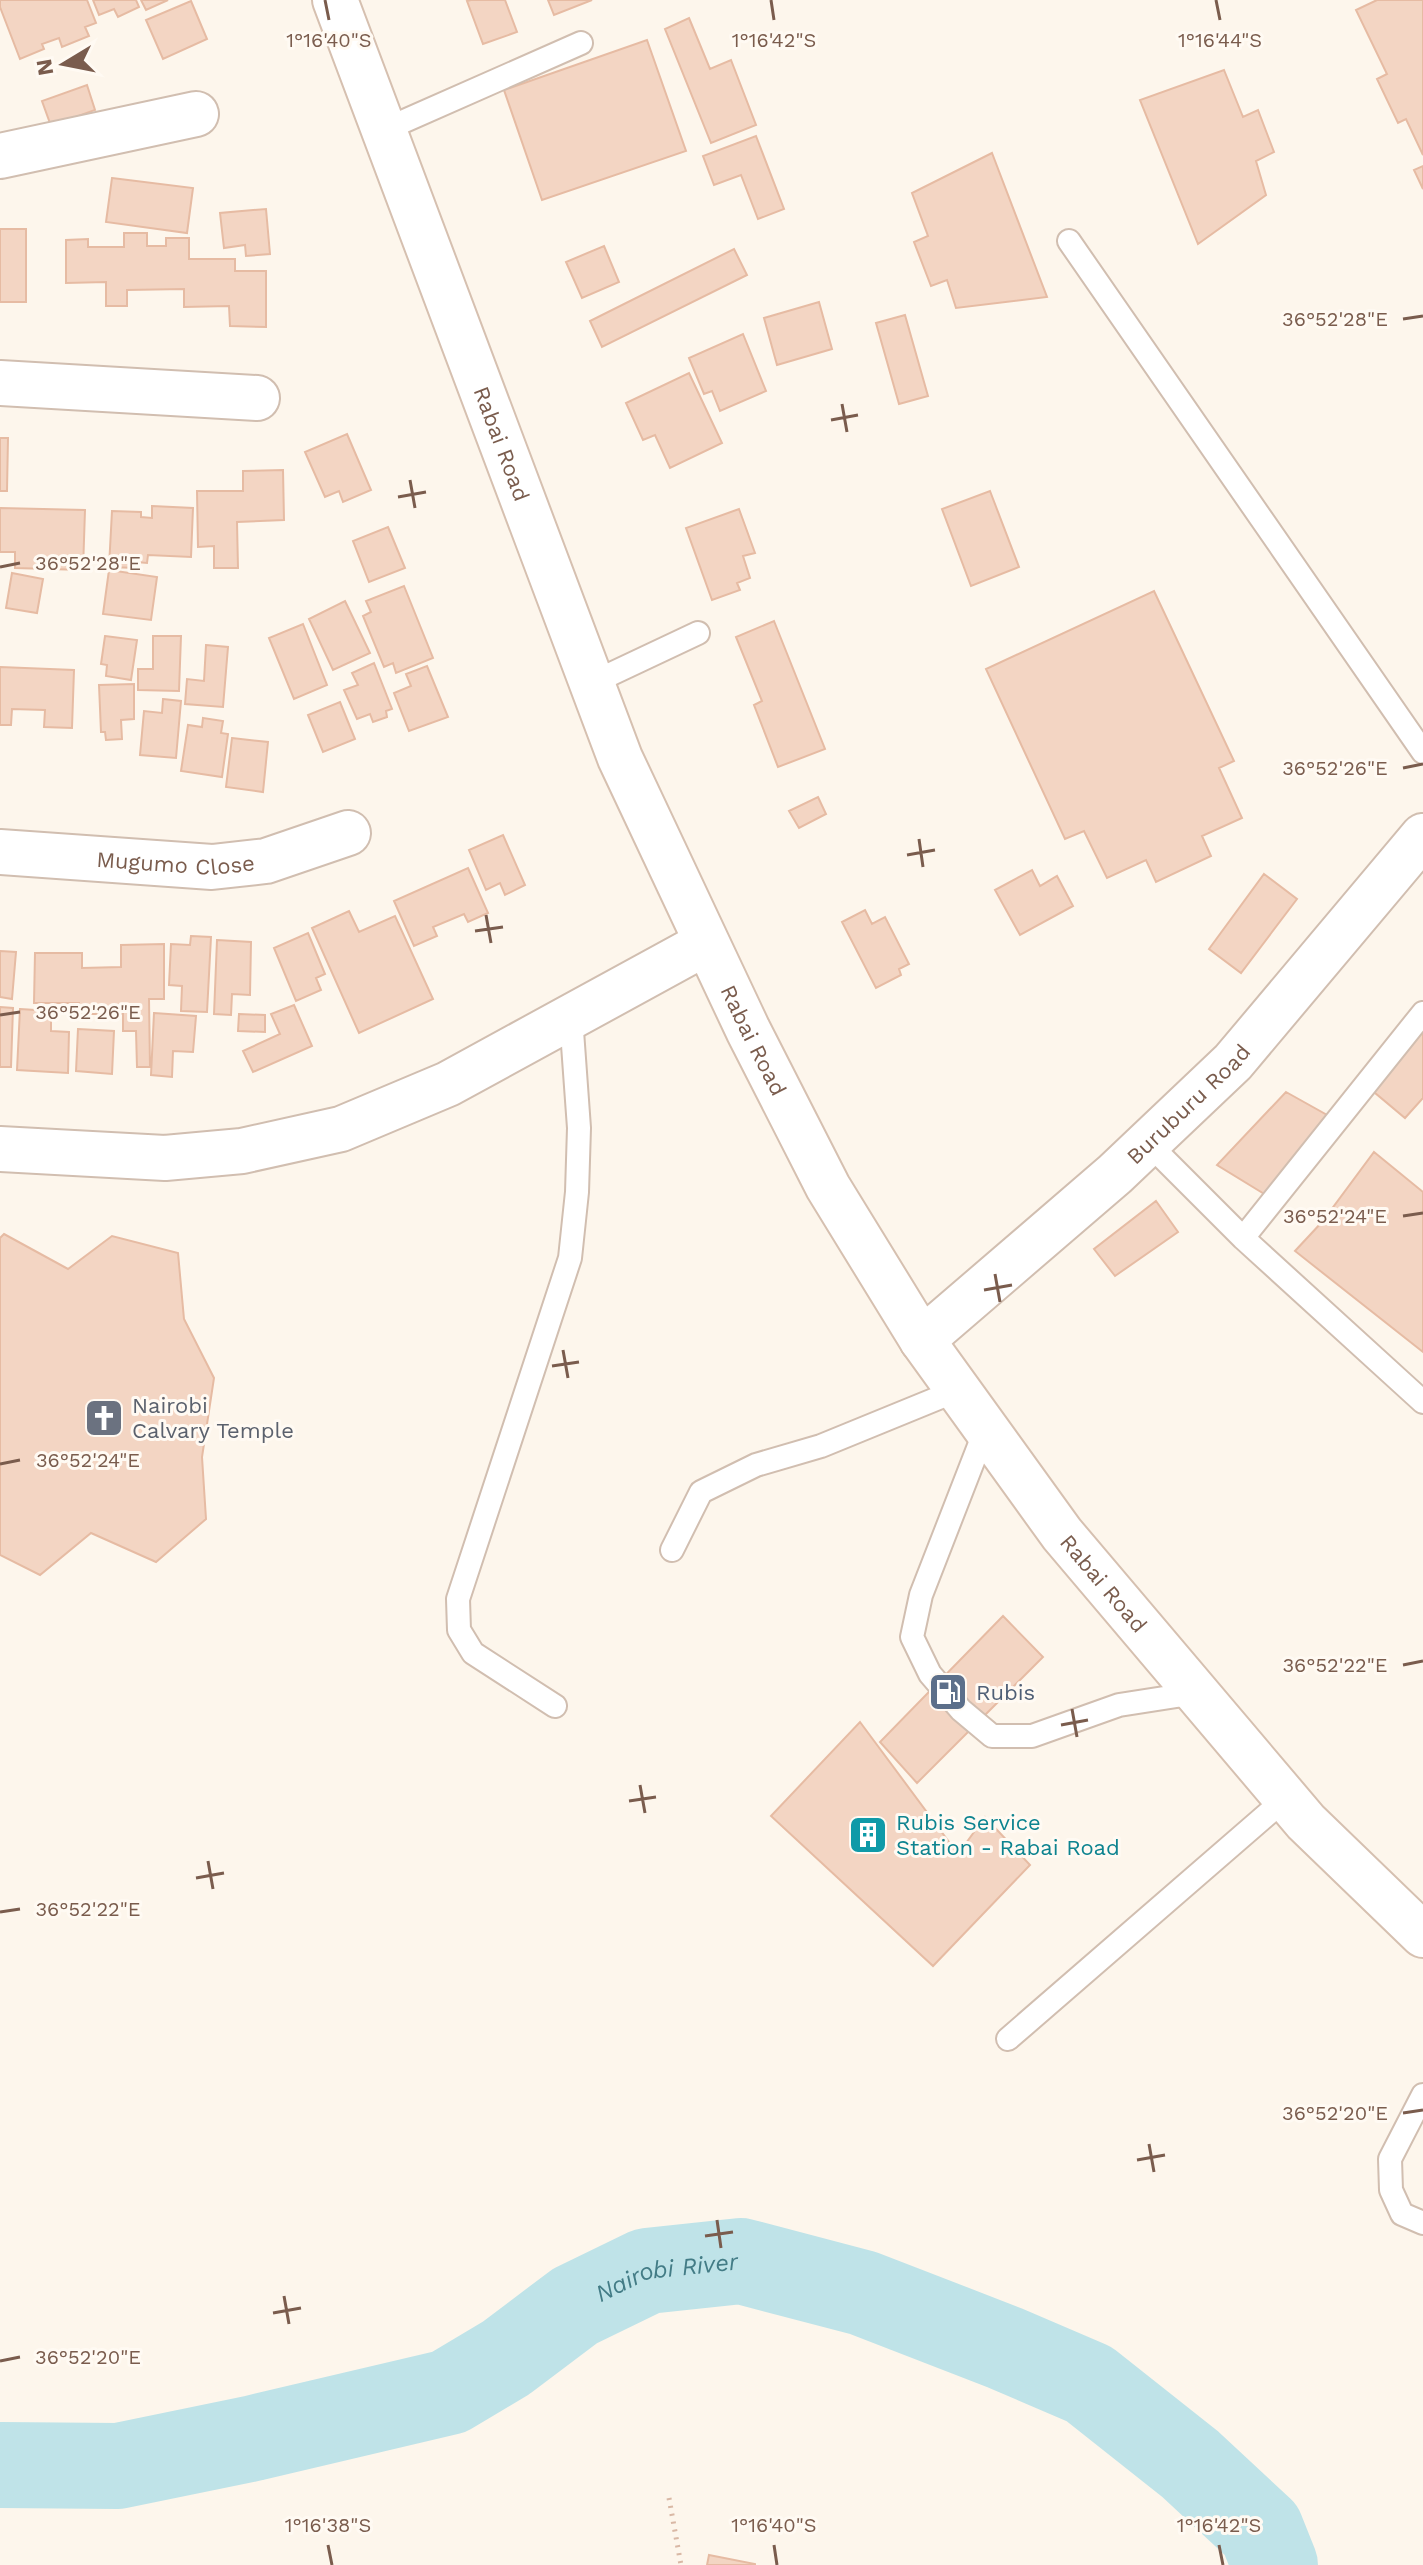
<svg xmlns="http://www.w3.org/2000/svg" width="1423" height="2565" viewBox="0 0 1423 2565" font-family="'Work Sans',sans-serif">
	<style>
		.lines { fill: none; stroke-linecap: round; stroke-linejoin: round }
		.river { stroke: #bfe3e8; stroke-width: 86 }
		.building { fill: #f3d5c3; stroke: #e6bba3; stroke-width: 2 }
		.service-casing { stroke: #d1beb0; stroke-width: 26 }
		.minor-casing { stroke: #d1beb0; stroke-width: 48 }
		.tertiary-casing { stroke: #d1beb0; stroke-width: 48 }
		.secondary-casing { stroke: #d6c0b0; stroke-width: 48 }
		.path { stroke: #d9b8a5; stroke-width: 5; stroke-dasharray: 2 6; stroke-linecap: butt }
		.service { stroke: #fff; stroke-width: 22 }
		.minor { stroke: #fff; stroke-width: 44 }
		.tertiary { stroke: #fff; stroke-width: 44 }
		.secondary { stroke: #fff; stroke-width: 44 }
		.ticks { fill: none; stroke: #7a5c4d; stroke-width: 3 }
		.labels { text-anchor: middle; stroke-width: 6; stroke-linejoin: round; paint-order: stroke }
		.street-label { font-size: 22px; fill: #7a5c4d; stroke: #fffaf3 }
		.worship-label { font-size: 22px; fill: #5b616d; stroke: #fffaf3; text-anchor: start }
		.service-label { font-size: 22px; fill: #4e5e75; stroke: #fffaf3; text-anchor: start }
		.culture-label { font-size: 22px; fill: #0d838f; stroke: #fffaf3; text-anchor: start }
		.water-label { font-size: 24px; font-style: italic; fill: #437c86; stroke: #fffaf3 }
		.ticks-label { font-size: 20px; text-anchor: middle; fill: #7a5c4d; stroke: #fffaf3; stroke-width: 6; stroke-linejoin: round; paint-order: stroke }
	</style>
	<rect width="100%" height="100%" fill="#fdf6ec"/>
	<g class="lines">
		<path class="river" id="s1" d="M0,2465L118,2466L254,2438L449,2392L506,2358L575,2306L647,2271L741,2261L863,2293L1005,2348L1089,2384L1190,2464L1261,2530L1275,2565"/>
	</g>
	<path class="building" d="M0,0H87L96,23L85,27L89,36L62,47L59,38L42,44L44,49L20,59L0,7Z
		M93,0H136L139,7L118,17L114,9L99,15Z
		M141,0H168L146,10Z
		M471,0H505L517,32L483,44L467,1Z
		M548,0H592L554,15Z
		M1377,0H1423V155L1406,119L1398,123L1377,79L1387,74L1356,10Z
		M191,1L207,39L163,59L146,20Z
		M689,18L710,69L731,60L756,125L711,143L665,29Z
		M647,40L686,151L542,200L504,90Z
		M1224,70L1243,117L1258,110L1274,152L1256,161L1266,195L1198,244L1140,100Z
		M87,85L95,110L51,126L42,101Z
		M756,136L784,209L758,219L741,175L714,185L703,156Z
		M992,153L1047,297L956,308L947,280L931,286L914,242L928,236L912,193Z
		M1423,166V189L1414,170Z
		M112,178L193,188L187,233L106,222Z
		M266,209L270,254L246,256L245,245L224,248L220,213Z
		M0,229H26V302H0Z
		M124,233H147V246H166V238H189V259H235V271H266V327L230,326L229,306L184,307V289L127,290V306H106V282L66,283V240L88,239V247H124Z
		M604,246L619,282L582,298L566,262Z
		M734,249L747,275L602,347L590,321Z
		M819,302L832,349L777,365L764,318Z
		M905,315L928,396L899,404L876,323Z
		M743,334L766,391L720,411L712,391L704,394L689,358Z
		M689,373L722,443L670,468L655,435L643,440L626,403Z
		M347,434L371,490L343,502L339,491L325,497L305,452Z
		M0,438H8L7,491H0Z
		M283,470L284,520L237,522L238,568H214V546L198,547L197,491H243V471Z
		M990,491L1019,567L971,586L942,509Z
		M152,506L193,508L191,557L148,555L147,563L136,562V568L109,567L112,511L141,512V517L152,518Z
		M0,508L85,510L83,570L15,568V552H0Z
		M739,509L755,553L743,556L750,578L737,583L740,590L712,600L686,528Z
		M388,527L405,568L369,582L353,541Z
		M109,570L157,577L151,620L103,614Z
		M12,573L43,579L37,613L6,608Z
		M404,586L433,658L396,673L393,663L384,667L363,616L371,612L366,601Z
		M1154,591L1234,761L1219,768L1242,818L1202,836L1211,856L1156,882L1146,860L1107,878L1084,831L1065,839L986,669Z
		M345,601L370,653L333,670L309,619Z
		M774,621L825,749L778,767L754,705L762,701L736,637Z
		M303,624L327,685L294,699L269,638Z
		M105,636L137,640L131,680L106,676L107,665L101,664Z
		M153,636H181L179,691L138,690V669H153Z
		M206,645L228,647L223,707L185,704L187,679L204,681Z
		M374,663L392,709L386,711L387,717L373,722L370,714L357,719L344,690L358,685L352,673Z
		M427,666L448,717L409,731L394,693L411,686L406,674Z
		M0,667L74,670L72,728L44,727L45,710L12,709L11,725H0Z
		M134,684V719L121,720L122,739L106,740L105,732H101L99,685Z
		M163,699L181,701L176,758L140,755L144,711L162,713Z
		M340,702L355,739L323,752L308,715Z
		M203,718L223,721L221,733L228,734L222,777L181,771L188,725L202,727Z
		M232,738L268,742L263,792L226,787Z
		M818,797L826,814L799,828L789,811Z
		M503,835L525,885L505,895L500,883L486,890L469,850Z
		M468,868L488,913L468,922L464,914L433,927L437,936L414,946L394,901Z
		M1032,870L1040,886L1057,876L1073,906L1020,935L995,890Z
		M1264,874L1297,899L1241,973L1209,949Z
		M865,910L872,924L885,917L909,964L899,969L901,975L876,988L842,922Z
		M349,911L359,932L395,916L433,999L359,1033L312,928Z
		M308,933L325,974L316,978L321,990L296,1001L274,948Z
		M191,936L211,937L207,1012L181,1011L182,986L169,985L171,944L190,945Z
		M217,940L251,942L250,995L232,994L231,1015L214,1014Z
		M164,944V999H149L150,1067H137L136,1031H123V1014H79V1003H34L35,953H82V968L121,967V945Z
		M0,951L16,952L12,999L0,997Z
		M294,1005L312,1046L253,1072L243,1051L280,1034L271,1014Z
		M0,1007L13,1008L11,1067H0Z
		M20,1009L51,1011V1031L69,1032L68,1073L17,1070Z
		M154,1013L196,1016L193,1052L173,1051L172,1077L151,1075Z
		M239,1014L265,1015V1032L238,1031Z
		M1423,1021V1098L1405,1118L1368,1087Z
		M78,1029L114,1031L112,1074L76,1071Z
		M1286,1092L1336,1120L1266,1195L1217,1165Z
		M1374,1152L1423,1192V1352L1295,1251L1322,1222Z
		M1156,1201L1178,1232L1115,1276L1094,1249Z
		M4,1234L68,1269L112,1236L178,1253L184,1319L214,1378L202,1457L206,1519L156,1562L91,1533L40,1575L0,1555V1238Z
		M1003,1616L1043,1657L917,1783L880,1742Z
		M860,1722L958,1854L985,1817L1030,1865L933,1966L771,1816Z
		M709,2555L755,2564V2565H707Z"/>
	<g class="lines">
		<defs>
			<path id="service" d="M384,130L581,43
				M1069,241L1423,752
				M592,683L698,633
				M1147,1142L1243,1238L1423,1402
				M1243,1238L1423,1013
				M986,1428L921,1595L912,1637L930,1674L961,1710L992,1736H1032L1119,1705L1196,1693
				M672,1550L701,1492L756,1465L821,1446L958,1390
				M555,1706L473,1653L459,1630L458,1599L570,1258L577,1192L579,1128L571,1017
				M1008,2039L1286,1798
				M1423,2095L1390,2159L1391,2190L1402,2214L1423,2223"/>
			<g id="minor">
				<path d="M0,156L196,114"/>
				<path d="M0,383L257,398"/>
				<path id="s2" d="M0,852L212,867L266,861L348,833"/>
				<path id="s3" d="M922,1340L1115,1174L1233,1062L1423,836"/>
			</g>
			<path id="tertiary" d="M0,1149L165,1158L242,1151L341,1129L448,1084L706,943"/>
			<g id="secondary">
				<path id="s4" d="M335,0L620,758L748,1030L828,1187L922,1340L1062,1534L1306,1822L1423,1935"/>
			</g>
		</defs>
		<use href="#service" class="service-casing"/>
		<use href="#minor" class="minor-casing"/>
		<use href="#tertiary" class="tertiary-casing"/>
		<use href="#secondary" class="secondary-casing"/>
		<path class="path" d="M669,2498L681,2565"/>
		<use href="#service" class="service"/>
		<use href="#minor" class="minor"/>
		<use href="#tertiary" class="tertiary"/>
		<use href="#secondary" class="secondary"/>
	</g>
	<path class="ticks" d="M325,0L329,20M771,0L774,20M1216,0L1220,20M1403,319L1423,316M842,404L847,432M831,420L858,415M410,480L415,508M398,497L426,492M0,567L20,563M1403,768L1423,764M919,839L923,867M907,855L935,850M486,915L491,943M475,931L503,927M0,1015L20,1012M1403,1216L1423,1213M995,1274L1000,1302M984,1290L1012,1285M563,1350L568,1378M552,1366L579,1362M0,1464L20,1460M1403,1665L1423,1661M1072,1709L1077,1737M1061,1725L1088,1720M640,1785L645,1813M629,1801L656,1797M208,1861L213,1889M196,1878L224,1873M0,1912L20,1909M1403,2113L1423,2110M1149,2144L1154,2172M1137,2160L1165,2155M717,2220L721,2248M705,2236L733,2232M284,2296L289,2324M273,2313L301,2308M0,2361L20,2357M328,2545L332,2565M774,2545L777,2565M1219,2545L1223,2565"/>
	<defs>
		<symbol id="church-square" viewBox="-11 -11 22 22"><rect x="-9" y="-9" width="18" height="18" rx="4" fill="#6b7280" stroke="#fffaf3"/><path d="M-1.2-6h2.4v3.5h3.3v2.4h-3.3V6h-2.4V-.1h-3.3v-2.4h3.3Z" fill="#fff"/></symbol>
		<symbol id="fuel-square" viewBox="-11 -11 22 22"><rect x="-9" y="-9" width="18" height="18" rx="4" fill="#5c6f8a" stroke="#fffaf3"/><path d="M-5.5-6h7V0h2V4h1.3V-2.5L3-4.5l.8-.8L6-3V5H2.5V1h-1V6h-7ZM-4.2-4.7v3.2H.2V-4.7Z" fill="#fff"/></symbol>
		<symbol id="building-square" viewBox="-11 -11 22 22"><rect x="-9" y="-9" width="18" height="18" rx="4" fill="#0f9aa8" stroke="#fffaf3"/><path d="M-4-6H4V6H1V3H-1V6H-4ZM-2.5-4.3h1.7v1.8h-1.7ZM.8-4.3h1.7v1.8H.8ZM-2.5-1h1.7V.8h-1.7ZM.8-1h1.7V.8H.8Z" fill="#fff"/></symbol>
	</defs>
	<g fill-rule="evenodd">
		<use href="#church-square" x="82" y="1396" width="44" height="44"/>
		<use href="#fuel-square" x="926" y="1670" width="44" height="44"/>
		<use href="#building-square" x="846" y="1813" width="44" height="44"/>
	</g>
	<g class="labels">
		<g class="street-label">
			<text dy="8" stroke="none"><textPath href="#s4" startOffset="474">Rabai Road</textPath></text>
			<text dy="8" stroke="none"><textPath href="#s2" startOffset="176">Mugumo Close</textPath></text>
			<text dy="8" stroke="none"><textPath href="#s4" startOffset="1122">Rabai Road</textPath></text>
			<text dy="8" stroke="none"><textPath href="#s3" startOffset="356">Buruburu Road</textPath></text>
			<text dy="8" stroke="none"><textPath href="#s4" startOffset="1770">Rabai Road</textPath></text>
		</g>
		<g class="worship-label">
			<text x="132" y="1413">Nairobi<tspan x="132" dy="25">Calvary Temple</tspan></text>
		</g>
		<g class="service-label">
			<text x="976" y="1700">Rubis</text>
		</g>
		<g class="culture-label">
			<text x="896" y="1830">Rubis Service<tspan x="896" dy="25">Station - Rabai Road</tspan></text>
		</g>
		<g class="water-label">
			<text dy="8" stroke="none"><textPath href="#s1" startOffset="708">Nairobi River</textPath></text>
		</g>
	</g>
	<g class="ticks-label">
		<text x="329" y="47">1°16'40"S</text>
		<text x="774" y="47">1°16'42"S</text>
		<text x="1220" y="47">1°16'44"S</text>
		<text x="1335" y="326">36°52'28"E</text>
		<text x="88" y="570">36°52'28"E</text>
		<text x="1335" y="775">36°52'26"E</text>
		<text x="88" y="1019">36°52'26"E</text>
		<text x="1335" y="1223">36°52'24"E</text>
		<text x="88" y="1467">36°52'24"E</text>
		<text x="1335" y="1672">36°52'22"E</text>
		<text x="88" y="1916">36°52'22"E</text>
		<text x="1335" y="2120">36°52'20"E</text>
		<text x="88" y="2364">36°52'20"E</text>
		<text x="328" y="2532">1°16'38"S</text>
		<text x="774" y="2532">1°16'40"S</text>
		<text x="1219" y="2532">1°16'42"S</text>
	</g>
	<g transform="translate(64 64) rotate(260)" stroke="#fffaf3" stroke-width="6" paint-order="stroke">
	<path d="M0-6L14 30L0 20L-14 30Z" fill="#7a5c4d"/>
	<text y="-12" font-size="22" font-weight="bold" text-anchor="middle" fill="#7a5c4d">N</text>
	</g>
</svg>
